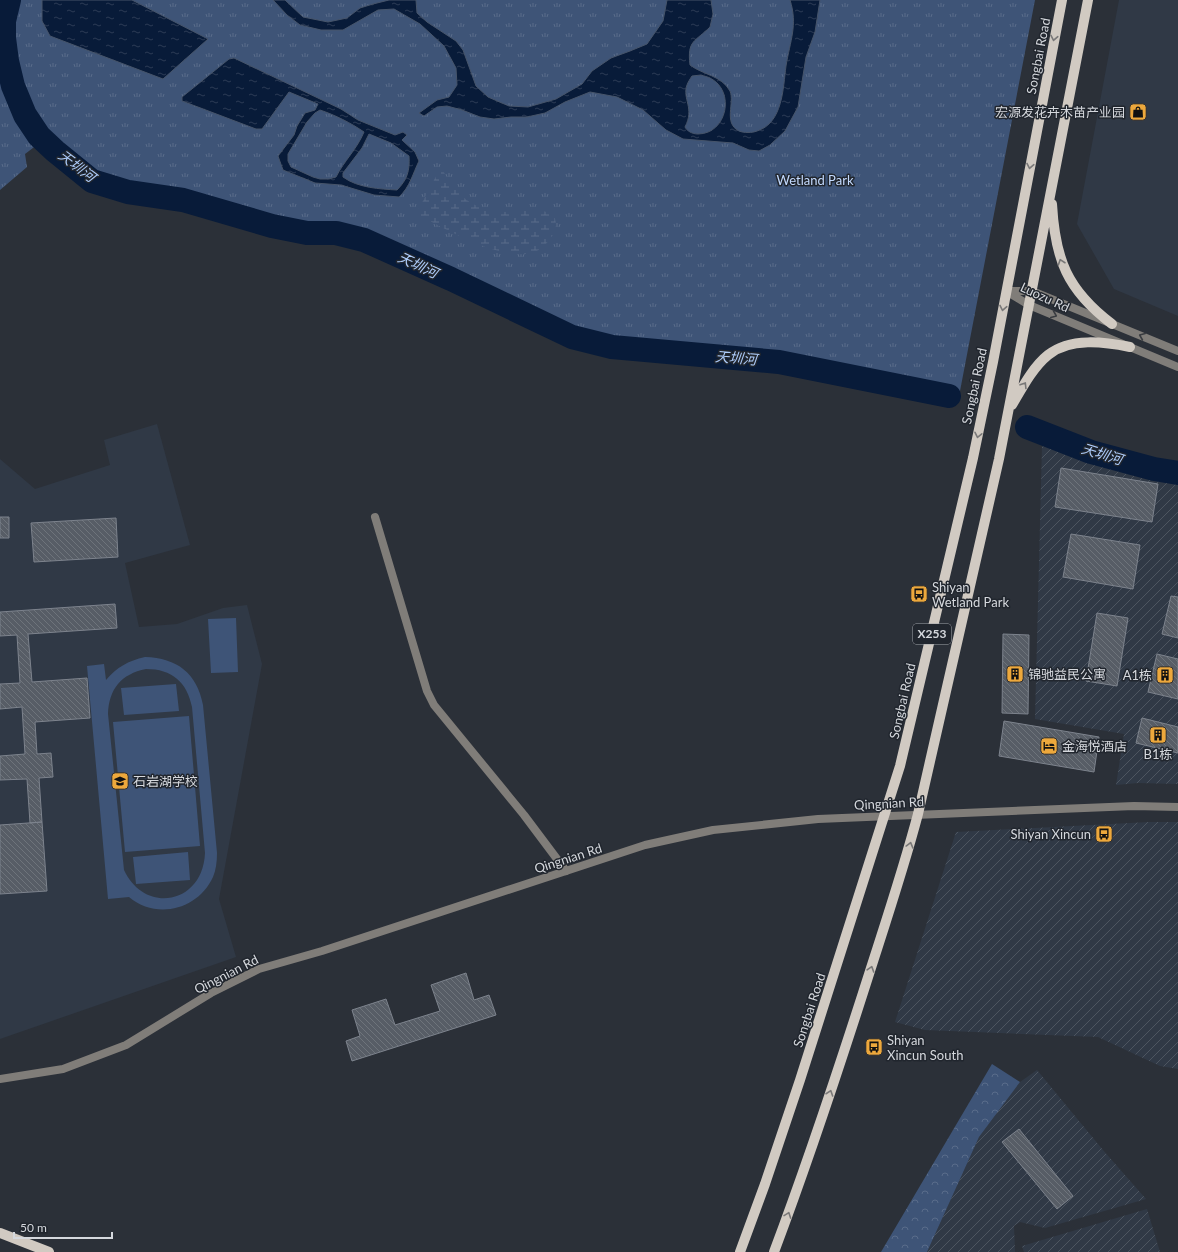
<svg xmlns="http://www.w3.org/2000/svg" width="1178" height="1252" viewBox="0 0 1178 1252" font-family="Lato,'Noto Sans SC',sans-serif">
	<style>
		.built { fill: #303946 }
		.industrial { fill: url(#industrial-furrows) }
		.grass { fill: url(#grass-tufts) }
		.forest { fill: url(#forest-crowns) }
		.wetland { fill: url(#wetland-marsh) }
		.pitch { fill: #3e5477; fill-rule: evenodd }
		.water { fill: url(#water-ripples); stroke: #46546a; fill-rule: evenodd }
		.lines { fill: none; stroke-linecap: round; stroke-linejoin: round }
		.river { stroke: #081b39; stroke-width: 24 }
		.building { fill: url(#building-back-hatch); stroke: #7d838d }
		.minor { stroke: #807d79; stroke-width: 8 }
		.tertiary { stroke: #807d79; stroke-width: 8 }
		.primary { stroke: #d1cac2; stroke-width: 10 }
		.oneway { stroke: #797878 }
		.oneway2 { stroke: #393c41 }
		.labels { text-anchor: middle; stroke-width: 3; stroke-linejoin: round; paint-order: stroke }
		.shield { fill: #21262e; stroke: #9fa3a8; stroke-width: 1 }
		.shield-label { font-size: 12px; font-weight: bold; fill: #d5d8dd }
		.street-label { font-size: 13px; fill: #d5d8dd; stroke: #21262e }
		.poi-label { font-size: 13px; fill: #d5d8dd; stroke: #21262e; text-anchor: start }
		.park-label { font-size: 13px; fill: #c3dafe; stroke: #21262e }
		.water-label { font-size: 14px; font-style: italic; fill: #aecdfc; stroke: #21262e }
	</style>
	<defs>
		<pattern id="industrial-furrows" width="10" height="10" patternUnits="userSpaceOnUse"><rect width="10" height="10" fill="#303946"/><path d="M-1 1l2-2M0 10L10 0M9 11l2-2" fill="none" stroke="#4d5560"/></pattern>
		<pattern id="grass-tufts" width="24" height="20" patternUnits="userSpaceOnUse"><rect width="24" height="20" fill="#3e5477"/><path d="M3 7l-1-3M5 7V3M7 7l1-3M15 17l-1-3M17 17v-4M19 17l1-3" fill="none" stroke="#596c8a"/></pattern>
		<pattern id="forest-crowns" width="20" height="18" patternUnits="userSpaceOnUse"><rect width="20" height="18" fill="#3e5477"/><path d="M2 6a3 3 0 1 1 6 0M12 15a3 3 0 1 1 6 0" fill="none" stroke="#596c8a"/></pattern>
		<pattern id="wetland-marsh" width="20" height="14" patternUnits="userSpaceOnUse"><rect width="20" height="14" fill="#3e5477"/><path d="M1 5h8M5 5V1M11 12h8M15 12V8" fill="none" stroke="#596c8a"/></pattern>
		<pattern id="water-ripples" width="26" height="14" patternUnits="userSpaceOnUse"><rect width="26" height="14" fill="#081b39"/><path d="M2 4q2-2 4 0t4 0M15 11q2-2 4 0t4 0" fill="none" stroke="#2b3b55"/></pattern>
		<pattern id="building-back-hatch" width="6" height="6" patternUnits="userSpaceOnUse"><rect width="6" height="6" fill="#575d66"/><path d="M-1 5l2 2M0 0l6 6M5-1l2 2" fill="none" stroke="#6e747b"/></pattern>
	</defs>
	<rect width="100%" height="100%" fill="#2b3038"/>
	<path class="built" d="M1119,0H1178V316L1114,289L1077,224Z
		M157,424L190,545L125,563L139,627L177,624L223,608L247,605L262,664L219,899L236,957L0,1039V459L35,489L110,465L104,440Z"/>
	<path class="industrial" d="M1042,446L1166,479L1178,481V784L1138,783L1116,785L1124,734L1035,719Z
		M1149,822H1178V1069L1160,1066L1098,1037L925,1030L895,1022L956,832Z
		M1037,1070L1103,1150L1146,1199L1045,1228L1020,1222L1014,1226L1015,1252H927L979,1137L1020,1082Z
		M1147,1209L1160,1252H1024L1022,1246Z"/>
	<path class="grass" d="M0,0H1035L960,391L779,357L612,342L572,333L453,273L357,232L329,227L302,228L261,219L182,195L153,189L129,187L94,176L64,155L46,138L25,154L27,167L0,190Z"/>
	<path class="forest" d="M992,1064L1020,1082L979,1137L927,1252H881Z"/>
	<path class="wetland" d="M441,167C456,196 473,211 507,212C516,212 524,208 532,209C539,209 546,212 553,214C558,223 556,231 550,239C546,245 538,252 531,253C499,261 445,228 416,214Z"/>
	<path class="pitch" d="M236,618L238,672L211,673L208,619Z
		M145,657C177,658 197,673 203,705L217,853C217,861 216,870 213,877C198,910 156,920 129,897L108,899L87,666L104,664L106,680C117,667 128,661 145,657ZM146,669C172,669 187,682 192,707L205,853C203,904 145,915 124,870L108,714C109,689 121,674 146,669Z
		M176,684L179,711L124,715L121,688Z
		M189,716L200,846L125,852L113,722Z
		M188,852L190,880L136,884L133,857Z"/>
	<path class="water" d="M42,0H132L208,39L163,79L50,36L42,21Z
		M273,0H285L303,17L328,22L347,18L360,8L373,4L389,0H416L417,13L427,22L456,41L463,50L476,86L488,97L509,106L528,107L556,99L582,84L592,71L611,58L630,51L647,44L663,21L667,0H711L713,14L710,27C695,42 687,40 690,65C703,75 721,75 730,91C735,103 723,123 739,131C744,133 752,133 757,131C783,123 783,88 786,66C790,41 798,25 790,0H820L815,32L806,57L798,107L785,131L770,145L759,151L749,150L733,143L683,139L666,130L643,110L617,97L590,92L565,102L545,113L527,117H511L494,119L480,117L462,110L447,106L437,107L424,116L419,113L437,100L449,97L457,85L456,68L444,46L420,24L394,9L378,10L343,30H321L300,25L287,15ZM701,75C704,76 708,77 710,78C736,91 727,134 698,134C692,134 687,131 685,127C695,108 682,99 687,85C688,82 690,79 692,76Z
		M234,58L341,109L358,120L395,135L403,132L407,135L402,140L415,152L419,161C413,173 410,187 399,197L374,195L341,185L315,183L283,170L278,156L294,135L297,126L305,113L315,110L318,104L289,92L262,129H256L182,101V97L229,59ZM320,110C335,115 351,123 364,132C357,149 344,161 336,177L329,179H320L313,177L291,167L288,161V154L307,122L315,113ZM369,134L391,143L409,156C410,171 407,180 397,190C380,189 358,188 343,177V173L362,148Z"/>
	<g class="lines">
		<path class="river" d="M9,0L4,21V38L7,61L13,86L25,115L39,136L55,151L92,181L128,192L183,200L272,226L307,233H336L364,240L451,279L572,337L612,347L779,362L949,396
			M1027,427L1091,452L1154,469L1178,473"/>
	</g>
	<path class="building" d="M1061,468L1158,484L1152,522L1055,507Z
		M0,517H9V538H0Z
		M116,518L118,557L34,562L31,523Z
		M1071,534L1140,545L1133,589L1063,577Z
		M1171,596L1178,597V638L1162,634Z
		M115,604L117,628L28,634L32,682L87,678L90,718L35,722L37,754L51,753L53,777L39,778L42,822L30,823L27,779L0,780V756L25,754L22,707L0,709V684L20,683L17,635L0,636V612Z
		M1097,613L1128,618L1117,686L1086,681Z
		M1003,634L1029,635L1028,714L1002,713Z
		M1157,654L1178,659V699L1148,692Z
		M1142,718L1178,727V753L1136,743Z
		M1004,721L1099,737L1094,772L999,756Z
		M42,822L47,891L0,894V825Z
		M466,973L474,1000L489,995L496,1015L352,1061L346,1041L360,1036L352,1010L386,999L395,1025L440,1011L431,985Z
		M1019,1129L1073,1196L1057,1209L1002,1142Z"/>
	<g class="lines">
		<path class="minor" d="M1006,291L1029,305L1178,367
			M1007,291H1032L1178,351
			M375,517L427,691L434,705L524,815L566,871"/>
		<path class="tertiary" d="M0,1079L63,1069L126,1045L211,993L259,969L322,951L645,845L713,830L818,819L1134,806L1178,807"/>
		<path class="primary" d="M1052,204C1055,259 1067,290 1112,324
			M1012,405C1022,388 1033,367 1048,355C1070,337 1105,342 1130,347
			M0,1233L49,1252
			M740,1252L765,1184L800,1080L900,766L973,458L993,362L1062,0
			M774,1252C809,1159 840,1065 870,971C887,918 904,867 918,814L999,459L1088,0"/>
	</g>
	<defs><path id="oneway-chevron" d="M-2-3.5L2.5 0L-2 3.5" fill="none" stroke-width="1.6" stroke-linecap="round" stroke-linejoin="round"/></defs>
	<g class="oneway">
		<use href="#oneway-chevron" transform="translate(1054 38) rotate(101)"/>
		<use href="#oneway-chevron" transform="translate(1030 166) rotate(101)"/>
		<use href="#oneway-chevron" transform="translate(1061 262) rotate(-109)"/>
		<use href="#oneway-chevron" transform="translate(1003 308) rotate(101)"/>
		<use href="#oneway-chevron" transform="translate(1024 385) rotate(-58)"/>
		<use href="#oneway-chevron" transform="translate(978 435) rotate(102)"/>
		<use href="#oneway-chevron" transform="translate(910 845) rotate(-75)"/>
		<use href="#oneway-chevron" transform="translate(871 969) rotate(-72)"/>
		<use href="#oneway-chevron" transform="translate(830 1093) rotate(-71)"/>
		<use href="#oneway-chevron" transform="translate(788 1215) rotate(-70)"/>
	</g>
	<g class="oneway2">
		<use href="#oneway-chevron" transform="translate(1054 315) rotate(23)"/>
		<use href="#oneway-chevron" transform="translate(1142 336) rotate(-157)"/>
	</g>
	<defs>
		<symbol id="shop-square" viewBox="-11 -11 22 22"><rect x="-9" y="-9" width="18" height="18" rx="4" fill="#eda83c" stroke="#21262e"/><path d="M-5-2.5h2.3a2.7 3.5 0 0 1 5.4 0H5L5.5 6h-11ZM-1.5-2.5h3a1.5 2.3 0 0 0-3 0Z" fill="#111"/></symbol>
		<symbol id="bus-square" viewBox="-11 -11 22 22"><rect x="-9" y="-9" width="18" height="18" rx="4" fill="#eda83c" stroke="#21262e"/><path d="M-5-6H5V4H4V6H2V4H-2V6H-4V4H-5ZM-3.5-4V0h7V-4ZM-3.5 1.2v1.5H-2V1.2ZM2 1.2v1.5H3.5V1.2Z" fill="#111"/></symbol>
		<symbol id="building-square" viewBox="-11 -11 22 22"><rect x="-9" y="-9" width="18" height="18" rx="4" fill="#eda83c" stroke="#21262e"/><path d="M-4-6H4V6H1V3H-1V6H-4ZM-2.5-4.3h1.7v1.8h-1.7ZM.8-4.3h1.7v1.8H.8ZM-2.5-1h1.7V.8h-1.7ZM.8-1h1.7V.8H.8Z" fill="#111"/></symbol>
		<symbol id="hotel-square" viewBox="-11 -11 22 22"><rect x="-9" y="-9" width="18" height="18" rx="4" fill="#eda83c" stroke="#21262e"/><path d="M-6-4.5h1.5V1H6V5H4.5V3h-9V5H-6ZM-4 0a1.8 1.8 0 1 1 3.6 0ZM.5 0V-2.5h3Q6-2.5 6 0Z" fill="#111"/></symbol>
		<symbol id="school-square" viewBox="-11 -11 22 22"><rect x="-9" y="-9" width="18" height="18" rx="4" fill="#eda83c" stroke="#21262e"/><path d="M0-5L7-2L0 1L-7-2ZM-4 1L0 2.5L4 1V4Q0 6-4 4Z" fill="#111"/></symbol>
	</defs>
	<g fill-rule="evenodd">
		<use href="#shop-square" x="1128" y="102" width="20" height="20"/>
		<use href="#bus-square" x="909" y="584" width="20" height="20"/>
		<use href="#building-square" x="1005" y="664" width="20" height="20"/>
		<use href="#building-square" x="1155" y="665" width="20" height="20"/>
		<use href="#building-square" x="1148" y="725" width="20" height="20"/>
		<use href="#hotel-square" x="1039" y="736" width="20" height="20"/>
		<use href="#school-square" x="110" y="771" width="20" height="20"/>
		<use href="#bus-square" x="1094" y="824" width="20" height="20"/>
		<use href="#bus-square" x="864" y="1037" width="20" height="20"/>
	</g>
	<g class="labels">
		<rect class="shield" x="913" y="624" width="38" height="20" rx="3"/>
		<g class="shield-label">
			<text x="932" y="638">X253</text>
		</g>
		<g class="street-label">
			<text transform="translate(1038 56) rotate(-79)" y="5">Songbai Road</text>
			<text transform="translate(1045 297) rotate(25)" y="5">Luozu Rd</text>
			<text transform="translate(974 386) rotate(-78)" y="5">Songbai Road</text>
			<text transform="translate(902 701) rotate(-77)" y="5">Songbai Road</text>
			<text transform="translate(889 803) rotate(-3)" y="5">Qingnian Rd</text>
			<text transform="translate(568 858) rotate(-18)" y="5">Qingnian Rd</text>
			<text transform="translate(226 974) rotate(-27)" y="5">Qingnian Rd</text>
			<text transform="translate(809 1010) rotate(-72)" y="5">Songbai Road</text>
		</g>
		<g class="poi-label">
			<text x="1125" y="117" text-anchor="end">宏源发花卉木苗产业园</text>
			<text x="932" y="592">Shiyan<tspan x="932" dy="15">Wetland Park</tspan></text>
			<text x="1028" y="679">锦驰益民公寓</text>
			<text x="1152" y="680" text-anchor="end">A1栋</text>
			<text x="1062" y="751">金海悦酒店</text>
			<text x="1158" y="759" text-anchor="middle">B1栋</text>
			<text x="133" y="786">石岩湖学校</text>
			<text x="1091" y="839" text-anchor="end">Shiyan Xincun</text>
			<text x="887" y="1045">Shiyan<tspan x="887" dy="15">Xincun South</tspan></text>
		</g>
		<g class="park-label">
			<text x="815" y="185">Wetland Park</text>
		</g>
		<g class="water-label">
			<text transform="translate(77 166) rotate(37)" y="5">天圳河</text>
			<text transform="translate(418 265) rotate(25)" y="5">天圳河</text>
			<text transform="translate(736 358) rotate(5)" y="5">天圳河</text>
			<text transform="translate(1102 454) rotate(17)" y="5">天圳河</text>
		</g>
	</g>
	<path d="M14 1232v6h98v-6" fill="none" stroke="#d5d8dd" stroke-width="2"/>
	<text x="20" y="1232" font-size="12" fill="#d5d8dd" stroke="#21262e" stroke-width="3" paint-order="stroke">50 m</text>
</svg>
